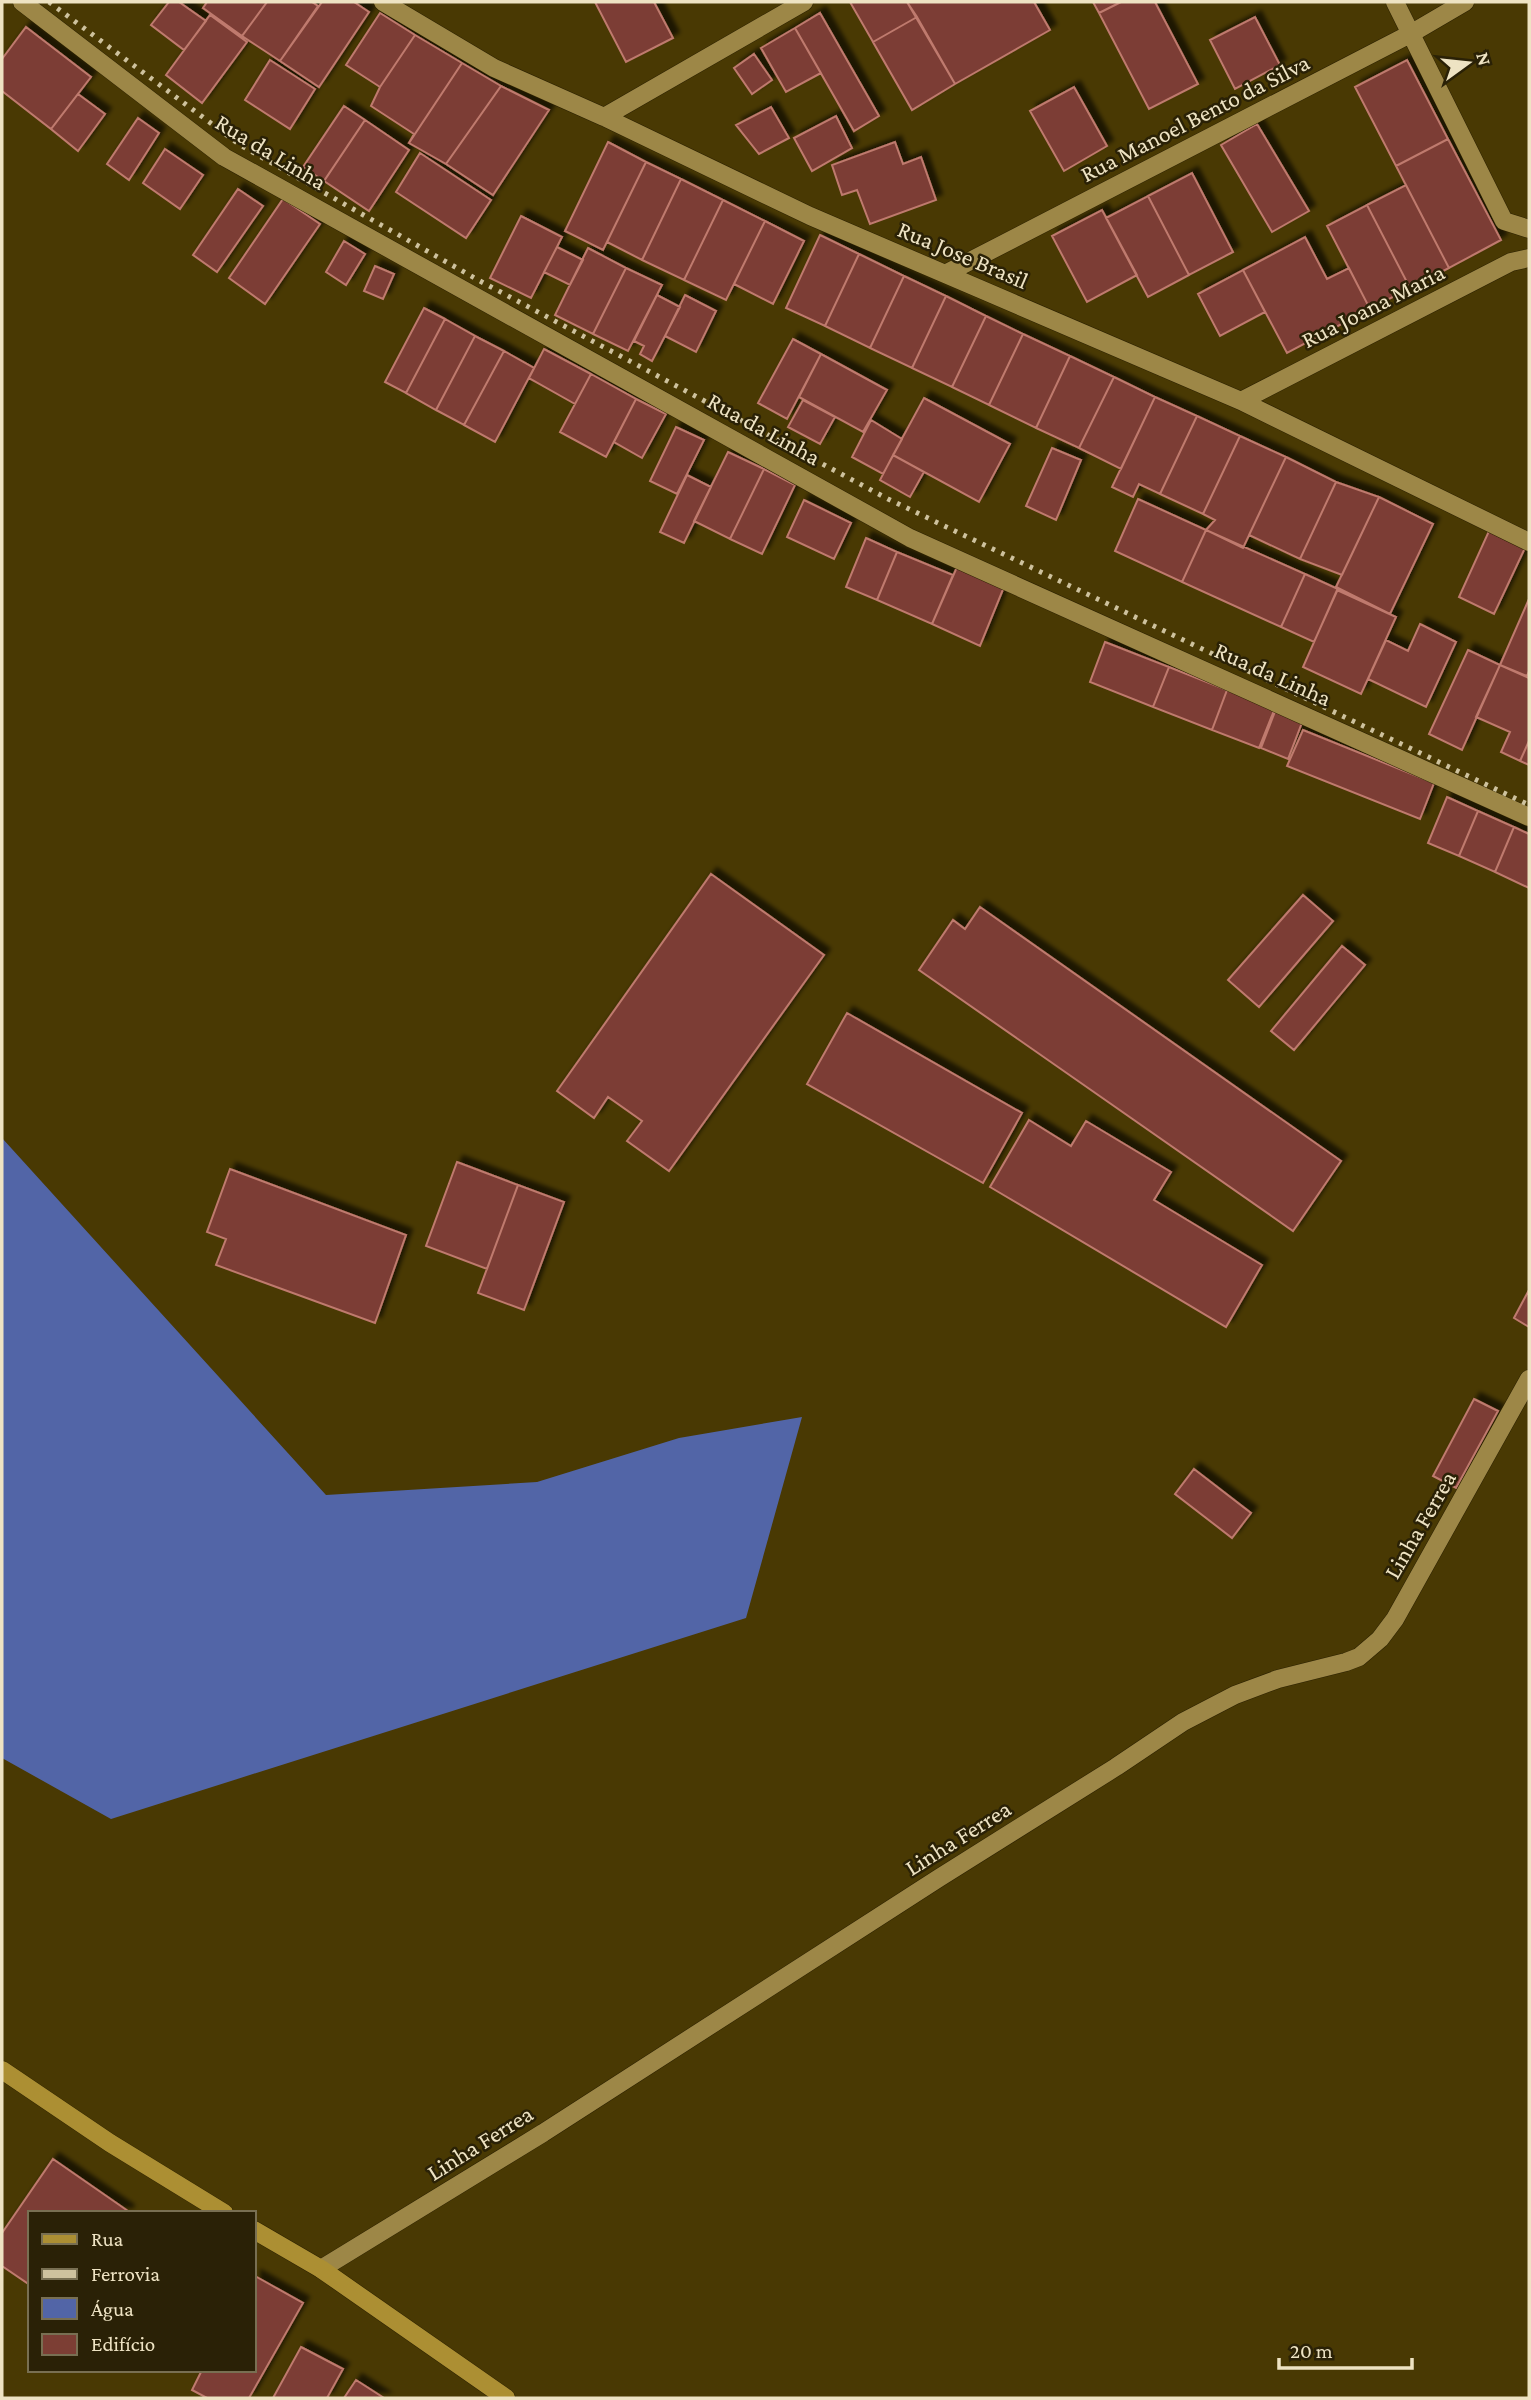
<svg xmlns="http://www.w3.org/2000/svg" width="1531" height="2400" viewBox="0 0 1531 2400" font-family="'Crimson Pro',serif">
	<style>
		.water { fill: #5265a7 }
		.building { fill: #7c3e34; stroke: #bf7a6e; stroke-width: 2; filter: url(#shadow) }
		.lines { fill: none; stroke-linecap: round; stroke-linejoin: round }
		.minor-casing { stroke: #2c2100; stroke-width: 19 }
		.major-casing { stroke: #2c2100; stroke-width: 19 }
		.minor { stroke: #9d8747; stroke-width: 18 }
		.major { stroke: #ac8f33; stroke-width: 18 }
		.rail { stroke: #cec29e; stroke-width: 5; stroke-dasharray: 3.5 7; stroke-linecap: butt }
		.labels { text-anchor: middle; stroke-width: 5; stroke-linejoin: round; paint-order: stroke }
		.street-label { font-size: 24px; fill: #eee3c3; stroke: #2a2106 }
	</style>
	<defs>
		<filter id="shadow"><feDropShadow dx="6" dy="-6" stdDeviation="2" flood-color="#0009"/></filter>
	</defs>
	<rect width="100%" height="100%" fill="#493903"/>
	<path class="water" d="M2,1138L326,1495L537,1482L679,1438L802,1417L746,1618L111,1819L2,1758Z"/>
	<path class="building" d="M169,2H179L206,21L184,50L151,25Z
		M207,2H267L242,36L203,8Z
		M267,2H312L318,6L280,61L242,36Z
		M322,2H354L369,12L319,87L280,61Z
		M595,2H654L673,38L626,62Z
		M850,2H907L917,17L873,42Z
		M907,2H1034L1050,30L955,84Z
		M1093,2H1121L1099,13Z
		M1121,2H1155L1198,84L1149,109L1099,13Z
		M380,13L415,35L380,87L346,65Z
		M820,13L879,116L854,131L795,28Z
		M210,15L247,42L202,103L166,75Z
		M917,17L955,84L912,110L873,42Z
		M1255,17L1280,65L1235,89L1210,40Z
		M26,27L91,77L51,129L2,91V59Z
		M795,28L821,73L786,92L761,48Z
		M415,35L462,63L409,143L414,134L371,106L380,87Z
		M754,54L772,80L752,94L734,68Z
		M270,60L315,89L290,129L245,100Z
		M1407,60L1448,139L1396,166L1355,87Z
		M462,63L501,86L446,164L409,143Z
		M501,86L549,110L493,195L446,164Z
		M1074,87L1107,146L1064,171L1030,111Z
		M78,94L105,114L78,151L51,129Z
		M344,106L365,120L324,181L303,167Z
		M771,107L789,138L759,154L736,125Z
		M836,116L852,148L812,171L794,138Z
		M138,118L159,133L129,180L107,164Z
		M365,120L409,150L369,211L324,181Z
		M1257,124L1309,211L1272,232L1221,145Z
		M1448,139L1501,240L1449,268L1396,166Z
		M608,142L646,162L603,250L565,231Z
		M895,142L903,164L921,157L936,200L870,224L857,190L842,195L832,165Z
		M165,149L203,175L180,209L143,183Z
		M420,153L491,200L466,238L396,192Z
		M646,162L681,179L642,260L607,242Z
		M1192,173L1233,252L1189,275L1148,196Z
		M681,179L723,200L684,280L642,260Z
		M1406,185L1449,268L1410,288L1367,205Z
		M238,189L263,206L217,272L193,255Z
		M1148,196L1189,275L1148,297L1106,218Z
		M283,199L320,224L265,304L229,278Z
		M723,200L765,221L726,300L684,280Z
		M1367,205L1410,288L1370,309L1327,226Z
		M1102,210L1137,275L1087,302L1052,236Z
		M521,216L562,237L531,298L490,278Z
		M765,221L804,241L773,304L734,284Z
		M820,235L859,254L825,326L786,308Z
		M1305,237L1327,279L1349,268L1370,309L1287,353L1243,270Z
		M344,241L365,254L346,285L326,272Z
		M557,247L583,260L570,285L544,272Z
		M588,248L626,268L593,334L555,315Z
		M859,254L904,276L870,348L825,326Z
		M375,266L394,274L383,299L364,291Z
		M626,268L662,285L628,351L593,334Z
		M1243,270L1265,312L1220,336L1198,294Z
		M904,276L946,296L912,368L870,348Z
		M657,295L680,307L652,361L640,354L644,346L634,341Z
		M685,295L716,311L696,352L665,336Z
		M946,296L986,316L952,387L912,368Z
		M424,308L445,319L406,393L385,382Z
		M986,316L1023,334L989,405L952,387Z
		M445,319L475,336L436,410L406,393Z
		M1023,334L1070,356L1036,428L989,405Z
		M475,336L504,351L464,425L436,410Z
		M793,339L821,354L787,419L758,403Z
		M544,349L591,374L575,404L529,378Z
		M504,351L534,368L495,442L464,425Z
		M821,354L887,390L863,432L799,397Z
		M1070,356L1114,377L1079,448L1036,428Z
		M591,374L636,399L606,457L560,432Z
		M1114,377L1155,397L1121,469L1079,448Z
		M1155,397L1197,416L1160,494L1139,484L1133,497L1112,487Z
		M924,398L1010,444L979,502L893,455Z
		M636,399L666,414L642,458L614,442Z
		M803,400L835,417L820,444L788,427Z
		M1197,416L1240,436L1203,514L1160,494Z
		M871,420L902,439L883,474L852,457Z
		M676,427L704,440L677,494L650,481Z
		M1240,436L1286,457L1243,548L1206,530L1215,520L1203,514Z
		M1052,448L1081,460L1056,520L1026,506Z
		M728,452L764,469L730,539L694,521Z
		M893,455L924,472L910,497L880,480Z
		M1286,457L1336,482L1300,559L1249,535Z
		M764,469L795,485L762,554L730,539Z
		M687,475L711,487L684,543L660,532Z
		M1336,482L1379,497L1342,575L1300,559Z
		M1379,497L1433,524L1390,614L1336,587Z
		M1138,499L1206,530L1182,582L1115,551Z
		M804,500L851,523L834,559L787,537Z
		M1206,530L1305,574L1281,627L1182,582Z
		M1489,531L1525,548L1494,614L1459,597Z
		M866,538L897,552L877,600L846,587Z
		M897,552L953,575L932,624L877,600Z
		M957,567L1004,587L980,646L932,624Z
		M1305,574L1338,589L1314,642L1281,627Z
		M1337,590L1396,617L1361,694L1303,667Z
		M1529,599V671L1527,676L1500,665Z
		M1420,624L1456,642L1426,707L1368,679L1386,640L1408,651Z
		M1105,642L1169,667L1153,707L1090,682Z
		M1468,650L1500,665L1462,750L1429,734Z
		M1500,665L1529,678V741L1520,761L1501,752L1510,732L1476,717Z
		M1169,667L1227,690L1212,730L1153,707Z
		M1227,690L1275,708L1259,748L1212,730Z
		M1276,709L1303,720L1288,759L1261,748Z
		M1303,730L1434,783L1420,819L1287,766Z
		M1529,741V765L1520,761Z
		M1447,797L1478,811L1459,856L1428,843Z
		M1478,811L1514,827L1495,872L1459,856Z
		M1514,827L1529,834V888L1495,872Z
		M711,874L824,955L669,1171L627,1141L642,1121L608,1097L594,1118L557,1091Z
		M1303,895L1333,921L1259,1007L1228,980Z
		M980,907L1341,1161L1293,1231L919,970L953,920L965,929Z
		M1342,946L1365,965L1294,1050L1271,1031Z
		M847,1013L1022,1113L983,1183L807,1084Z
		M1029,1120L1071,1146L1086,1121L1171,1172L1154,1200L1262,1265L1226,1327L990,1187Z
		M457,1162L518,1185L487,1269L426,1246Z
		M230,1169L406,1235L375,1323L216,1265L226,1239L207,1232Z
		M518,1185L564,1202L524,1310L478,1293Z
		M1529,1290V1327L1514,1318Z
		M1474,1399L1498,1411L1456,1488L1433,1476Z
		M1194,1469L1251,1513L1232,1538L1175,1494Z
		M53,2159L128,2211L127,2213H30V2285L2,2266V2233Z
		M255,2276L303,2303L249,2398H207L192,2390L202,2370H254Z
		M301,2347L343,2369L327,2398H273Z
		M356,2380L384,2398H344Z"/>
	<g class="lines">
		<defs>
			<path id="minor" d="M22,2L224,157L910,538L1529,817
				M383,2L494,68L604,117L810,216L1241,401L1529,542
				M1395,2L1504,221L1529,229
				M604,117L804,2
				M945,274L1412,33L1465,2
				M1241,401L1511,262L1529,258
				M321,2269L543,2133L939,1878L1116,1767L1183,1722L1235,1695L1278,1679L1346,1662L1359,1657L1380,1639L1395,1619L1529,1379"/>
			<path id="major" d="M2,2070L110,2143L224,2213
				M254,2230L321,2269L506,2398"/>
		</defs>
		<use href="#minor" class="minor-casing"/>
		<use href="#major" class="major-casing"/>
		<use href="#minor" class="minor"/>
		<use href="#major" class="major"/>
		<path class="rail" d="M49,2L240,145L480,281L888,499L1529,805"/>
	</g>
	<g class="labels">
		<g class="street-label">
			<text transform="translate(1195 118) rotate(-27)" y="8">Rua Manoel Bento da Silva</text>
			<text transform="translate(271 152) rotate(31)" y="8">Rua da Linha</text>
			<text transform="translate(963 255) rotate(23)" y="8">Rua Jose Brasil</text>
			<text transform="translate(1373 306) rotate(-27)" y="8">Rua Joana Maria</text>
			<text transform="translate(764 429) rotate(29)" y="8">Rua da Linha</text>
			<text transform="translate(1273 674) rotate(24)" y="8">Rua da Linha</text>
			<text transform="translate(1420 1525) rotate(-60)" y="8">Linha Ferrea</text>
			<text transform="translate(958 1838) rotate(-32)" y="8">Linha Ferrea</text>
			<text transform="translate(480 2143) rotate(-32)" y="8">Linha Ferrea</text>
		</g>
	</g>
	<rect width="1531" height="2400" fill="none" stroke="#eee3c3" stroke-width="7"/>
	<rect x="28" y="2211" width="228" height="161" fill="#2a2106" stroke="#786f52" stroke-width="2"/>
	<rect x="42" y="2234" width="35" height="10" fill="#ac8f33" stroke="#786f52" stroke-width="2"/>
	<text x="91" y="2246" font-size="21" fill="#eee3c3">Rua</text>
	<rect x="42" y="2269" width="35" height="10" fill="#cec29e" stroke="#786f52" stroke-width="2"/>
	<text x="91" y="2281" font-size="21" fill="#eee3c3">Ferrovia</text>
	<rect x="42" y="2298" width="35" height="21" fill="#5265a7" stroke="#786f52" stroke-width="2"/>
	<text x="91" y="2316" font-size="21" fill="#eee3c3">Água</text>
	<rect x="42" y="2334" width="35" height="21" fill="#7c3e34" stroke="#786f52" stroke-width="2"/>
	<text x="91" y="2351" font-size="21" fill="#eee3c3">Edifício</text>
	<g transform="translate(1468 63) rotate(75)" stroke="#2a2106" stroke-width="5" paint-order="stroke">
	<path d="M0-5L12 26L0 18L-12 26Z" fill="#eee3c3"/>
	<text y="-10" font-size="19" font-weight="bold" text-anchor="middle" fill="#eee3c3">N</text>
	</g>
	<path d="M1279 2358v10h133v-10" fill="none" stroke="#eee3c3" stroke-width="3.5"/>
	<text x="1290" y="2358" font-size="21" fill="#eee3c3" stroke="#2a2106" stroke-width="5" paint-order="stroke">20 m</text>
</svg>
